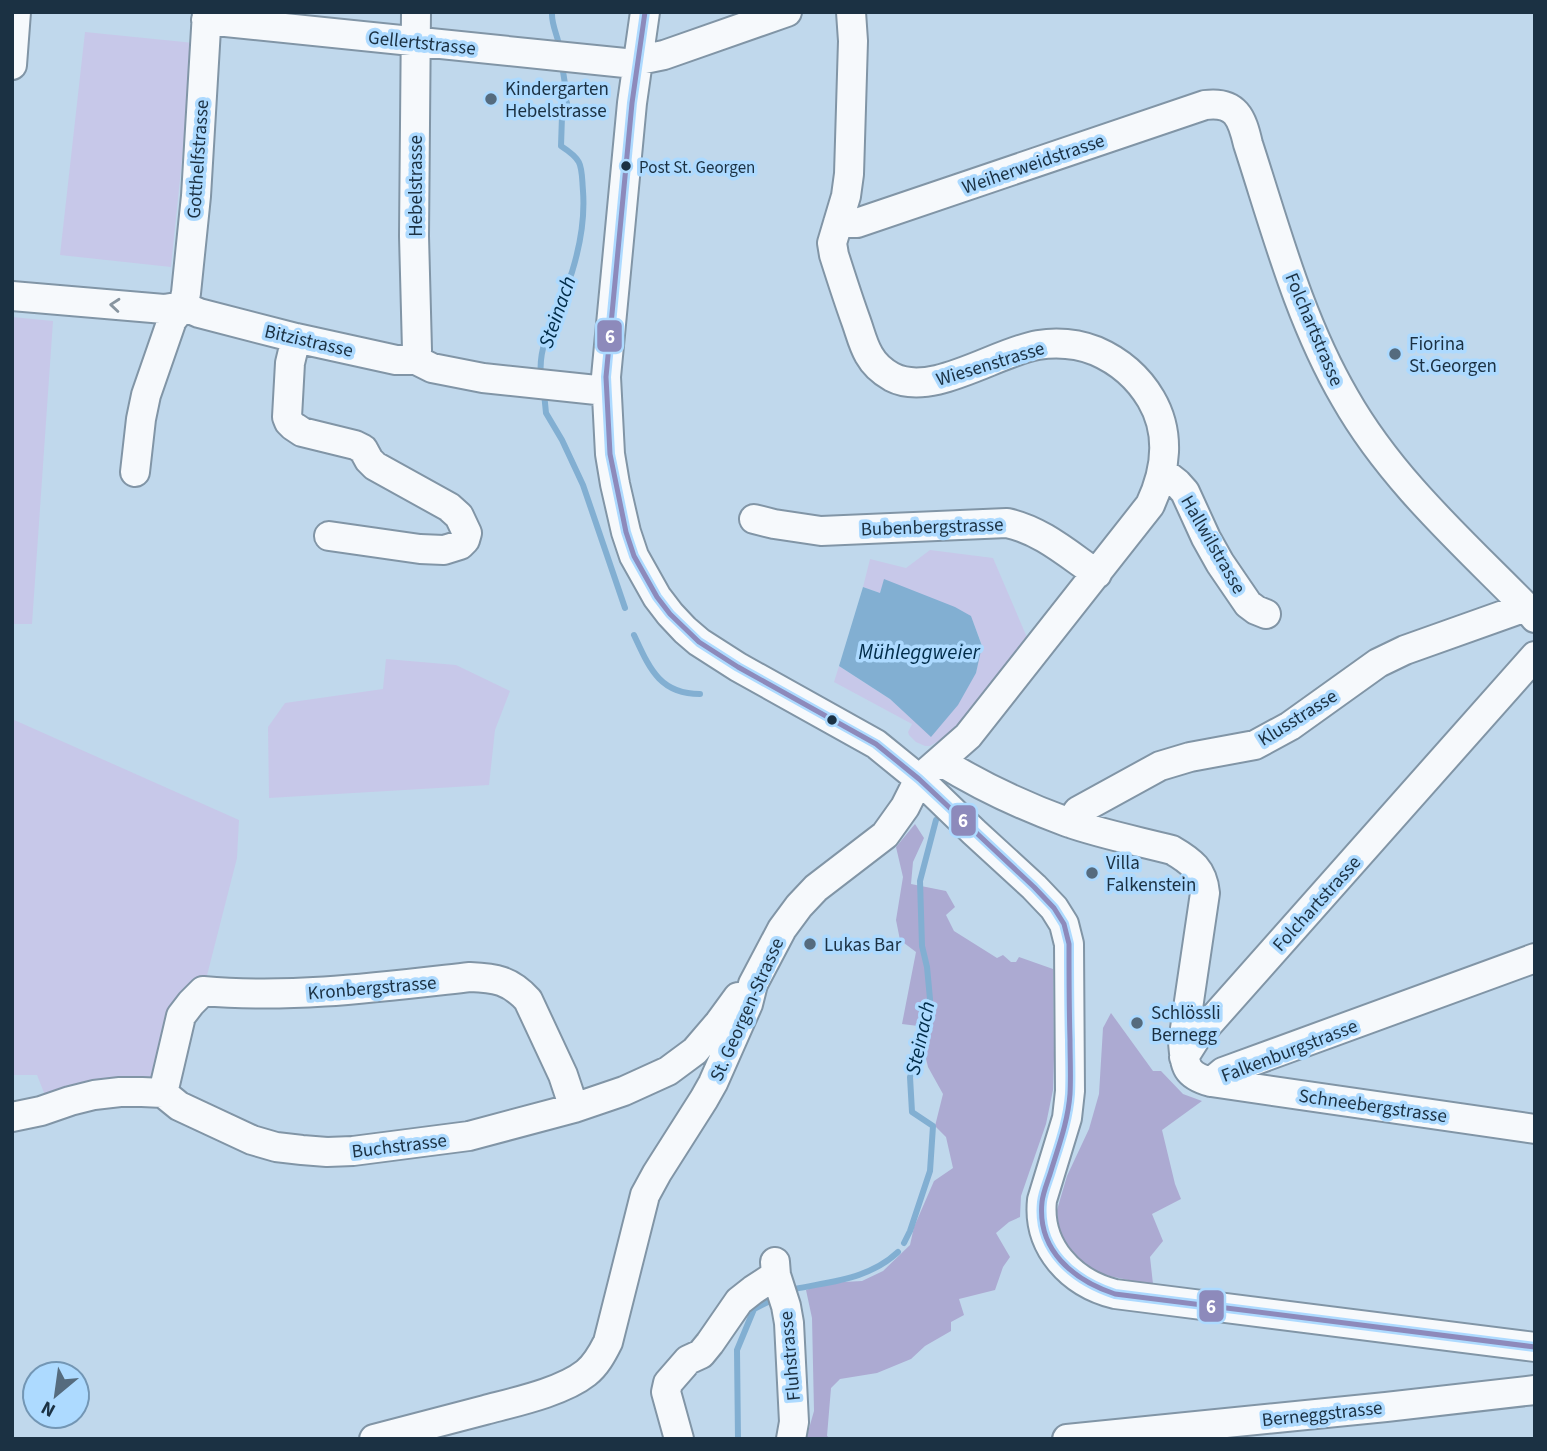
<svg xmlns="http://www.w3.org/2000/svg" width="1547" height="1451" viewBox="0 0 1547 1451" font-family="'Source Sans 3',sans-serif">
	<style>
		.green { fill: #c7c8e9 }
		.forest { fill: #acaad2 }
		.water { fill: #82afd2 }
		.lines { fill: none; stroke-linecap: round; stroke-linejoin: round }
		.stream { stroke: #82afd2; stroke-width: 6 }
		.minor-casing { stroke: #8195a6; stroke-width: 32 }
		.minor { stroke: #f6f9fc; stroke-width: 28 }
		.bus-1-casing { stroke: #addaff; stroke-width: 10 }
		.bus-1 { stroke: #8d8abb; stroke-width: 5 }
		.oneway { stroke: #8895a0 }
		.poi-dot { fill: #556b7e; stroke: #addaff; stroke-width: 2.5 }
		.bus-dot { fill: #1b3143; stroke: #addaff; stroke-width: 2.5 }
		.labels { text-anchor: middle; stroke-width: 7; stroke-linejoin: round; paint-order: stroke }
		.bus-label { font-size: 17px; fill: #1b3143; stroke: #addaff; text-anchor: start }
		.street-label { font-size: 19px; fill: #1b3143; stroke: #addaff }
		.poi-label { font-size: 19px; fill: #1b3143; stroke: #addaff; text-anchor: start }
		.water-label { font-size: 21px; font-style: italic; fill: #002c49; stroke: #addaff }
		.line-badge { stroke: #addaff; stroke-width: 2.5 }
		.badge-label { font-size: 19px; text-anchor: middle; font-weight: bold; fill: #fff }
	</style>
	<rect width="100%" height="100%" fill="#c0d8ec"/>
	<path class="green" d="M85,32L194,43L171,267L60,255Z
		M12,317L53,321L32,624H12Z
		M930,550L993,558L1029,642L961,728L930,746H925L916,742L909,735L908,732L912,724L834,682L839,666L890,699L931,736L976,673L982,645L971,617L885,580L880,593L863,587L870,559L906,568Z
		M386,659L456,665L510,691L495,730L489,785L269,798L268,727L285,703L383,689Z
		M12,719L239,820L237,858L203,991L165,1081L50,1108L37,1075H12Z"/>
	<path class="forest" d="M915,824L924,838L913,862L911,884L946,891L955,907L946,915L954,931L997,958L1003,955L1011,962H1016L1019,957L1053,969L1054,1056L1053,1090L1046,1124L1021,1196L1020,1217L1009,1222L996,1233L1010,1257L1003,1267L995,1290L959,1299L964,1315L951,1322V1331L925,1346L911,1359L877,1373L840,1379L831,1388L827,1436L831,1439H806L814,1411L812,1318L806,1290L825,1283L862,1281L883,1271L910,1245L914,1227L934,1181L953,1168L946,1137L935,1126L943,1094L928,1067L918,1026L902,1024L916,952L900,940L896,920L903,877L896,847Z
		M1111,1013L1153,1071H1161L1183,1094L1202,1101L1162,1130L1175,1184L1181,1199L1152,1214L1163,1241L1150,1257L1153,1284L1133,1281L1100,1274L1084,1263L1066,1247L1058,1232L1057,1210L1067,1176L1089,1129L1099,1094L1103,1028Z"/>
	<path class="water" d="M884,579L955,607L971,616L982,646L976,673L958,705L931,737L890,699L839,666L863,587L880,593Z"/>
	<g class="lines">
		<path class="stream" d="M552,12C551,26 559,37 560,51
			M541,375C537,342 562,303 572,272C580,246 585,218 583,191C581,165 584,161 561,146L562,116L566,109L567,103L564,95L565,84L562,65
			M544,393L546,413L562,440L583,485L625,608
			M634,635C649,667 659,694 700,694
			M904,1243L910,1231L930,1171L933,1126L912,1112L910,1077L923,1044L930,999L927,967L922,946L920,881L936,820
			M790,1291L795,1289C833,1281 869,1279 898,1252
			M738,1439L737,1350L754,1309L774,1299"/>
		<defs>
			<path id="minor" d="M645,12L632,103L606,377L610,454L615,484L626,532L634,556L657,597L670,614L685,630L699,642L738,667L876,744L919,779L974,832L1034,887L1054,908L1064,924L1069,944L1070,1091L1067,1118L1042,1200C1037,1247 1071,1283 1115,1294L1535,1347
				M206,20L625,63L664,55L787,12
				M12,65L16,12
				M838,223H857L1205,105C1236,101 1242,118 1248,144C1276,230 1299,319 1345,398C1391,479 1461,541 1526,607L1535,618
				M12,296L164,309L183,306L199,313L296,338L396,360H416L432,368L483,378L606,391
				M296,338L290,363L287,417L289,422L293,426L302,432L355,445L363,449L369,460L375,466L449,507L459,516L467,533L465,540L460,545L444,550L420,549L329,536
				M416,360L417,350L414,236L416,12
				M135,472L141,419L146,395L172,320L183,306L186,293L196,196L207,12
				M1163,472L1177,483L1185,492L1206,538L1220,563L1248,604L1256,610L1266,614
				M754,519L774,524L821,531L1007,523C1041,530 1069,555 1097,574
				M940,761C979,785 1023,806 1067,822C1101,834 1137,841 1172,850C1191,861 1203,870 1205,893L1183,1042C1185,1066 1185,1075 1211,1082L1535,1129
				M1070,823L1078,811L1160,766L1190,757L1255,745L1290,726L1378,663L1405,650L1526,607
				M1184,1057L1196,1038L1535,656
				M1211,1082L1223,1072L1535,958
				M163,1093L181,1016L191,1003L203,991C292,999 381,987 470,977C495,978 510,980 528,1000L563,1075L574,1108
				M12,1117L41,1111L70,1101L94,1095L120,1092H142L163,1093L179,1106L252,1140L276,1147L302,1150L327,1152L353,1151L469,1136L574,1108L624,1091L668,1071L695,1051L719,1023L738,997
				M776,1275L786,1306L789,1323L794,1422L791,1439
				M374,1439C411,1429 448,1420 485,1410C515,1402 562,1392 586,1373C596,1365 602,1354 608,1342L645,1195L657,1173L704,1099L713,1083L748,1004L753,984L782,929L799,906L816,888L885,835L905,807L919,779L968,736L1150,505C1166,471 1171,433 1151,399C1138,377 1119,361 1096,351C1078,344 1058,342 1038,345C996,352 932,398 892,377C883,372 874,364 869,355C863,345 860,332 856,321C848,299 841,277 834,255L832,243L846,196L849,174L853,41L851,12
				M679,1439L666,1392L668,1383L688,1360L701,1354L710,1343L739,1301L753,1290L776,1275L775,1262
				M1067,1439L1386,1407L1535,1390"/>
		</defs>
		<use href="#minor" class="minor-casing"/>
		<use href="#minor" class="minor"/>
		<defs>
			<path id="bus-1" d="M645,12L632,103L606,377L610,454L626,532L634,556L657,597L670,614L699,642L738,667L876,744L919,779L1034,887L1054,908L1064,924L1069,944C1069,976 1069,1008 1070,1040C1070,1058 1071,1076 1070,1094C1068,1121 1059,1145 1051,1171C1048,1181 1043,1192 1042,1202C1037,1250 1073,1280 1115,1294L1535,1347"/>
		</defs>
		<use href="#bus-1" class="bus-1-casing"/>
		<use href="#bus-1" class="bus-1"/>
	</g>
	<defs><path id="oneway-chevron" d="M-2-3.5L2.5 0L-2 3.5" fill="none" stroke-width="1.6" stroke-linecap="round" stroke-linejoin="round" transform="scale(1.75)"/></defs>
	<use class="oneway" href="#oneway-chevron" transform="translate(115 305) rotate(-175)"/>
	<g class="poi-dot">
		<circle cx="491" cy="99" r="7"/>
		<circle cx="1395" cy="354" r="7"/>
		<circle cx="1092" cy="873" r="7"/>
		<circle cx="810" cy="944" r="7"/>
		<circle cx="1137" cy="1023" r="7"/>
	</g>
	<g class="bus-dot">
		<circle cx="626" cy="166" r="6"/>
		<circle cx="832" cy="720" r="6"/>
	</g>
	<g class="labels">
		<g class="bus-label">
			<text x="639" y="173">Post St. Georgen</text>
		</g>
		<g class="street-label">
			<text transform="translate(422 42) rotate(6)" y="7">Gellertstrasse</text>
			<text transform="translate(197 159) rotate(-86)" y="7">Gotthelfstrasse</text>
			<text transform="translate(1033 163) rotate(-19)" y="7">Weiherweidstrasse</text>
			<text transform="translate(415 186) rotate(-90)" y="7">Hebelstrasse</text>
			<text transform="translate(1315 329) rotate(67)" y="7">Folchartstrasse</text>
			<text transform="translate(309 340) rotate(13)" y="7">Bitzistrasse</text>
			<text transform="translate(990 363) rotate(-17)" y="7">Wiesenstrasse</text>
			<text transform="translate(932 526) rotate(-2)" y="7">Bubenbergstrasse</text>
			<text transform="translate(1214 544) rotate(60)" y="7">Hallwilstrasse</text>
			<text transform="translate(1297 717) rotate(-32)" y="7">Klusstrasse</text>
			<text transform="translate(1316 903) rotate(-48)" y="7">Folchartstrasse</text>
			<text transform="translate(372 987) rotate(-5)" y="7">Kronbergstrasse</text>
			<text transform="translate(746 1009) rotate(-66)" y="7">St. Georgen-Strasse</text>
			<text transform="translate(1289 1050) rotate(-21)" y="7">Falkenburgstrasse</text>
			<text transform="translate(1373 1105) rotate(8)" y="7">Schneebergstrasse</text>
			<text transform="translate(399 1145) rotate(-7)" y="7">Buchstrasse</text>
			<text transform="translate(789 1356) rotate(-95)" y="7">Fluhstrasse</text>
			<text transform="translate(1322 1413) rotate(-6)" y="7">Berneggstrasse</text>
		</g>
		<g class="poi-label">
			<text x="505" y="95">Kindergarten<tspan x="505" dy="22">Hebelstrasse</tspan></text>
			<text x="1409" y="350">Fiorina<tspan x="1409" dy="22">St.Georgen</tspan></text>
			<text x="1106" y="869">Villa<tspan x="1106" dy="22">Falkenstein</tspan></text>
			<text x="824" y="951">Lukas Bar</text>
			<text x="1151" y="1019">Schlössli<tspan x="1151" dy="22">Bernegg</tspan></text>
		</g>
		<g class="water-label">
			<text transform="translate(557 312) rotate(-71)" y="7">Steinach</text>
			<text x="919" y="659">Mühleggweier</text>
			<text transform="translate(920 1038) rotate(-78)" y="7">Steinach</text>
		</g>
	</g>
	<g class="line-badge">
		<rect x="596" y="319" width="27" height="34" rx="7" fill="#8d8abb"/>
		<rect x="950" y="804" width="27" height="33" rx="7" fill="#8d8abb"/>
		<rect x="1198" y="1289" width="27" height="34" rx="7" fill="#8d8abb"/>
	</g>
	<g class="badge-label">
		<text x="610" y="343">6</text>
		<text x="963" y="827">6</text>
		<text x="1211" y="1313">6</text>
	</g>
	<rect width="1547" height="1451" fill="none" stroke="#1b3143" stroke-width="28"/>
	<g transform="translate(56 1395) rotate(209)"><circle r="33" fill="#addaff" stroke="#7396b4" stroke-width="2"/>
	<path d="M0-5L12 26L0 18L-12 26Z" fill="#556b7e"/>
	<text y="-10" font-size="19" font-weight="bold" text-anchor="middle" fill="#1b3143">N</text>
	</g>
</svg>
